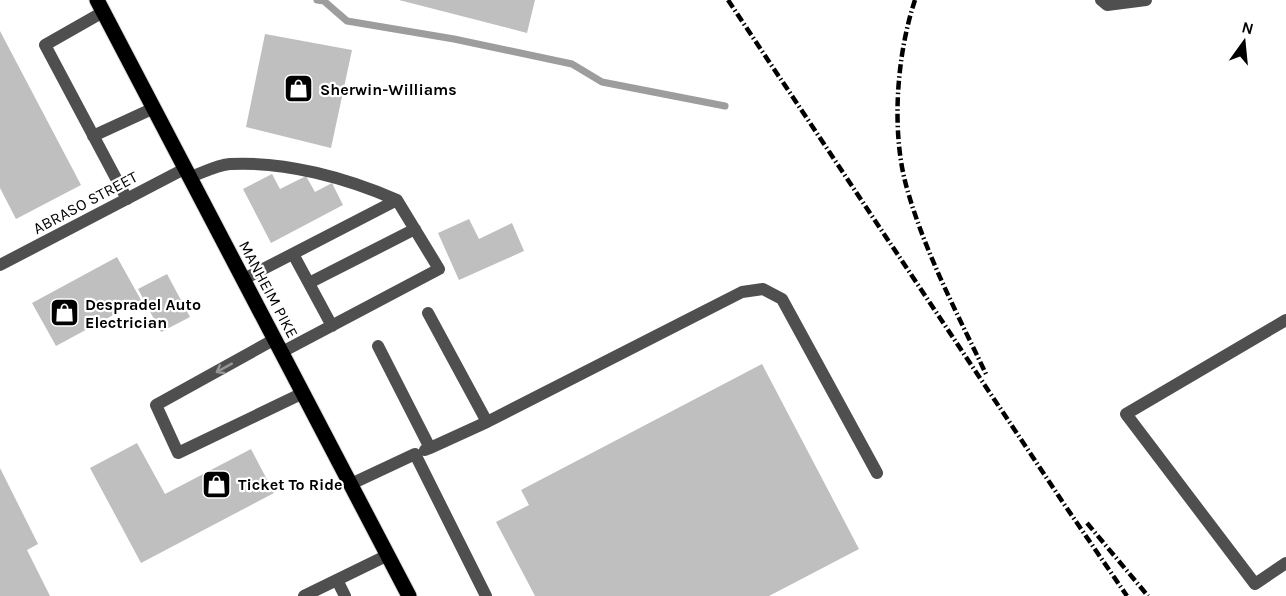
<svg xmlns="http://www.w3.org/2000/svg" width="1286" height="596" viewBox="0 0 1286 596" font-family="Karla,sans-serif">
	<style>
		.lines { fill: none; stroke-linecap: round; stroke-linejoin: round }
		.stream { stroke: #9d9d9d; stroke-width: 7 }
		.building { fill: #bfbfbf }
		.primary-casing { stroke: #dbdbdb; stroke-width: 17 }
		.service { stroke: #4f4f4f; stroke-width: 12 }
		.minor { stroke: #4f4f4f; stroke-width: 12 }
		.primary { stroke: #000; stroke-width: 15 }
		.rail { stroke: #000; stroke-width: 4.5; stroke-dasharray: 9 3 1.5 3; stroke-linecap: butt }
		.oneway { stroke: #959595 }
		.labels { text-anchor: middle; stroke-width: 4.5; stroke-linejoin: round; paint-order: stroke }
		.poi-label { font-size: 16px; font-weight: bold; fill: #000; stroke: #fff; text-anchor: start }
		.street-label { font-size: 16px; fill: #000; stroke: #fff }
	</style>
	<rect width="100%" height="100%" fill="#fff"/>
	<g class="lines">
		<path class="stream" d="M317,0L324,1L347,21L454,39L572,64L602,82L725,106"/>
	</g>
	<path class="building" d="M399,0H535L527,33Z
		M0,31L81,185L16,219L0,188Z
		M265,34L352,50L331,148L246,127Z
		M272,174L280,189L306,176L315,192L332,183L343,205L271,243L243,189Z
		M469,219L479,239L512,223L524,251L459,280L438,233Z
		M117,257L141,300L56,346L32,303Z
		M167,274L190,317L161,332L138,289Z
		M762,364L859,549L769,596H535L496,522L529,505L521,490Z
		M137,443L165,494L251,449L274,493L141,563L90,468Z
		M0,468L38,544L27,550L50,596H0Z"/>
	<g class="lines">
		<defs>
			<path id="primary" d="M97,0L409,596"/>
		</defs>
		<use href="#primary" class="primary-casing"/>
		<path class="service" d="M1101,0L1107,5L1146,0
			M103,12L45,45L127,199
			M93,136L154,108
			M190,177C202,173 217,165 230,164C285,161 347,178 397,200
			M293,254L332,326
			M244,279L397,200L439,269L282,352
			M309,283L415,229
			M428,313L487,422L430,448
			M1286,320L1126,414L1255,584L1286,563
			M275,339L156,405L178,453L303,393
			M378,346L430,448L425,450
			M487,422L742,292L763,289L782,299L877,473
			M351,484L415,454L486,596
			M337,580L345,596
			M304,596L388,555"/>
		<path class="minor" d="M0,265L186,168"/>
		<use href="#primary" class="primary"/>
		<path class="rail" d="M728,0L1064,504L1127,596
			M915,0C897,54 891,129 906,185C924,251 957,313 986,374
			M1087,523L1148,596"/>
	</g>
	<defs><path id="oneway-shaft" d="M-6 0H5M1.5-3L5.5 0L1.5 3" fill="none" stroke-width="1.6" stroke-linecap="round" stroke-linejoin="round" transform="scale(1.5)"/></defs>
	<use class="oneway" href="#oneway-shaft" transform="translate(224 368) rotate(151)"/>
	<defs>
		<symbol id="shop-square" viewBox="-11 -11 22 22"><rect x="-9" y="-9" width="18" height="18" rx="4" fill="#000" stroke="#fff"/><path d="M-5-2.5h2.3a2.7 3.5 0 0 1 5.4 0H5L5.5 6h-11ZM-1.5-2.5h3a1.5 2.3 0 0 0-3 0Z" fill="#fff"/></symbol>
	</defs>
	<g fill-rule="evenodd">
		<use href="#shop-square" x="282" y="72" width="33" height="33"/>
		<use href="#shop-square" x="48" y="296" width="33" height="33"/>
		<use href="#shop-square" x="200" y="468" width="33" height="33"/>
	</g>
	<g class="labels">
		<g class="poi-label">
			<text x="320" y="95">Sherwin-Williams</text>
			<text x="85" y="310">Despradel Auto<tspan x="85" dy="18">Electrician</tspan></text>
			<text x="238" y="490">Ticket To Ride</text>
		</g>
		<g class="street-label">
			<text transform="translate(85 202) rotate(-28)" y="6">ABRASO STREET</text>
			<text transform="translate(269 289) rotate(62)" y="6">MANHEIM PIKE</text>
		</g>
	</g>
	<g transform="translate(1244 42) rotate(15)" stroke="#ffffff" stroke-width="4.5" paint-order="stroke">
	<path d="M0-4.5L10 22L0 15L-10 22Z" fill="#000000"/>
	<text y="-9" font-size="16" font-weight="bold" text-anchor="middle" fill="#000000">N</text>
	</g>
</svg>
